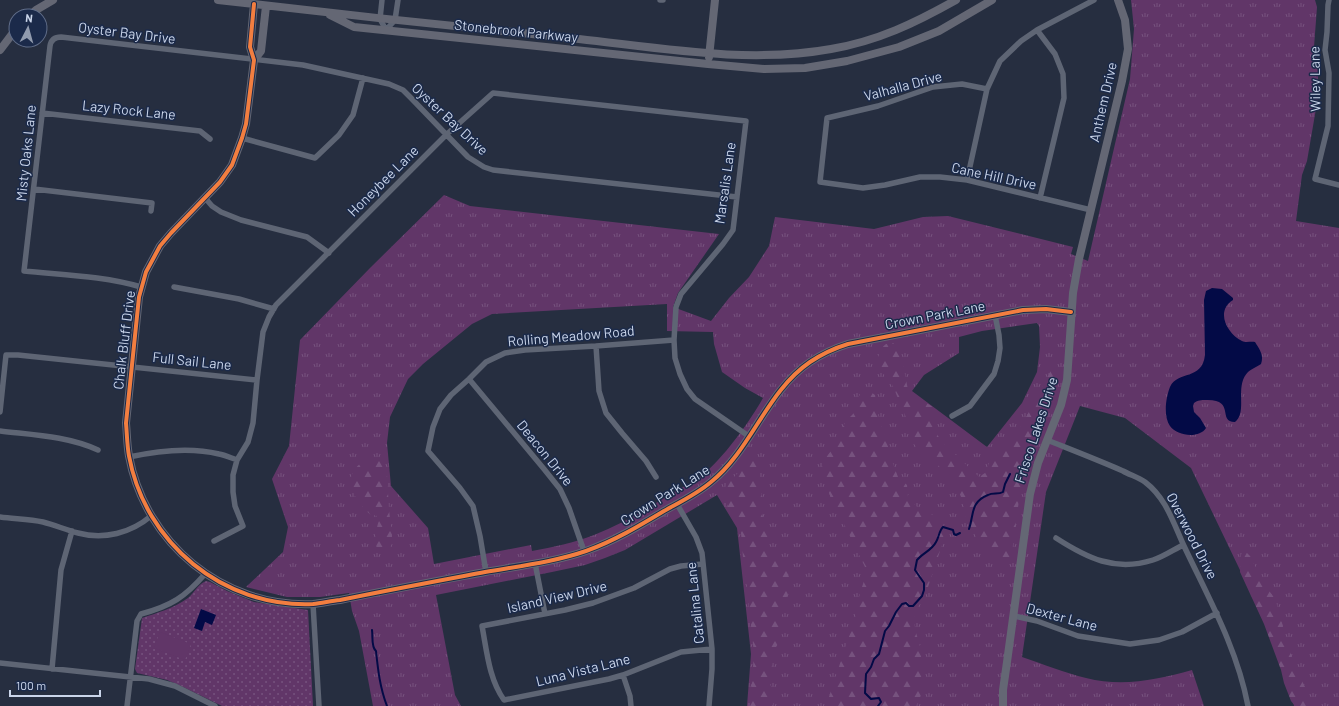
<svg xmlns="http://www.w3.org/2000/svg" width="1339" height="706" viewBox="0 0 1339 706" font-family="Barlow,sans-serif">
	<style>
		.grass { fill: url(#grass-tufts); fill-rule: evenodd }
		.forest { fill: url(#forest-firs) }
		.park { fill: url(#park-dots) }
		.pitch { fill: #613668 }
		.water { fill: #030a46 }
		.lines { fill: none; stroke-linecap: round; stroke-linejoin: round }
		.stream { stroke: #030a46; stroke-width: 2 }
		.street { stroke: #5e6574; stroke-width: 5.5 }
		.secondary { stroke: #646774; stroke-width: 8 }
		.cycleway-casing { stroke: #1b2a4a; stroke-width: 6 }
		.cycleway { stroke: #f27e40; stroke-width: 4 }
		.labels { text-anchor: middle; stroke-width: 3; stroke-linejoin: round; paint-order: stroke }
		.street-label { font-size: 14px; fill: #cad5ea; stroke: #1b2a4a }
	</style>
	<defs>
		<pattern id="grass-tufts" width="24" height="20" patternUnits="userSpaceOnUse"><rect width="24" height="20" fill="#613668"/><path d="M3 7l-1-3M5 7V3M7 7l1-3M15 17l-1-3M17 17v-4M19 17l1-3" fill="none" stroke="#76527e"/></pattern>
		<pattern id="forest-firs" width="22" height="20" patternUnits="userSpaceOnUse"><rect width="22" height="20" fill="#613668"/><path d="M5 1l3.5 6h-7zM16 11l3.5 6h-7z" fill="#76527e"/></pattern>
		<pattern id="park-dots" width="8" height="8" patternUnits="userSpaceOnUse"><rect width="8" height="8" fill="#613668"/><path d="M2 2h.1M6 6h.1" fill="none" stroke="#76527e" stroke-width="1.8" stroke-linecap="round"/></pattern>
	</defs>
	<rect width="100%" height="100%" fill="#262e40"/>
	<path class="grass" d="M1131,0H1315L1317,7L1314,47L1318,67V97L1307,161L1302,175L1296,221L1339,228V706H1294L1292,691L1263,618L1191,468L1125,418L1080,406L1046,492L1022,657C1043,664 1065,673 1086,678C1122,687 1157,680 1192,670L1204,706H747L751,654L737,528L717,495L625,550L605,558L585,565L552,572L436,595L455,695L461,706H373L359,631L352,611L349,593L320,597H287L246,587L283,552L288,527L272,479L289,446L300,340L370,268L444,195L470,206L719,234L678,293L673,307L711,321L729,298L749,277L769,246L775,217L874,229L923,217L948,216L1073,247L1071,254L1088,261L1130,79L1134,29ZM667,304V331L713,332L714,344L722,372L745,388L763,398C750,421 727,453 708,470C696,481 680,488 666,497C643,511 620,525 594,535C574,543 553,547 532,551L531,545L434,564L428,528L391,486L387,443L390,417L408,379L423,364L472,324L492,314ZM1037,323L1039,326L1040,347L1037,372L1022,403L987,447L912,391L924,375L959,353V337L982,331Z"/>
	<path class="forest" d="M886,344H899L908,390C914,402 929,400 936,411L933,425L940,440L979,477L985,473L993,454L1007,447L1023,423L1056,361L1058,375L1054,395L1040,438L1029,459L1019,500L1011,559L1006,561L1001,560L990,548L984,547L980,544L976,537L972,528L967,523L963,501L955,484L945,470L926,458L916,447L913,442L911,426L903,411L895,391L891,382L886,376L876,368L875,364C879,358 879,349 886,344Z
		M868,390L875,395L879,420L886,437L890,456L898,477L907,485L908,497L917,507L927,511L943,523L945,534L944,539L924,599L916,609L914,617L915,629L921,650L922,693L916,706H826L854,621L860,593L866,575L865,567L826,487L821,470L823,461L831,451L846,421L853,414L858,406V398L862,391Z
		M372,457L380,460L385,467L387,475L389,510L392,535V543L389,551L384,552L377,549C374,539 376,530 379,520L376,515L372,516C363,509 353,496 351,485C348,473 362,459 372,457Z
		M754,459L757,460L759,464L762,500L761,508L764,523L768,534L767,547L768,550L771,553L779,556L785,563L788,570L790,587L782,611L781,639L773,652L772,670L768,680C773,689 774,696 773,706H750L754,654L746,578L743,557L741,533L737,522L728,507L724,495L726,485L737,474L747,461Z
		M1244,550L1250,556L1265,586L1275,598L1283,626L1282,631L1284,642L1288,643L1294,665L1312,701V706H1295L1291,701L1284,683L1281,670L1264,624L1240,572L1241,555L1243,551Z"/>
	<path class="park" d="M206,581L210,582L227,591L254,602L308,610L313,706H222L179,685L167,680L137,673L135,669L142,618C157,613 174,608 188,598C194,593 198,584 206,581Z"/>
	<path class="pitch" d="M160,632L191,644L185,660L154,648Z"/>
	<path class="water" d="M1212,288L1222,289L1233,298V300C1215,311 1227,334 1242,341C1246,343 1251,341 1255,342C1260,350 1264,355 1261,364C1257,367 1251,369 1248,372C1234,386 1248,412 1235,422C1217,422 1236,399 1206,400C1201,400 1198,400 1194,403L1193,406L1194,412L1200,418L1206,428C1199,439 1177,436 1170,426C1163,416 1166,397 1170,387C1178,370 1202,381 1205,355L1204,300L1206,291Z
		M201,609L216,615L212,625L205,622L202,631L194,628Z"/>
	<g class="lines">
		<path class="stream" d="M969,529C974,515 970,502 988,495C993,492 998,495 1003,492L1005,484L1010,474
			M372,630C373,637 371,647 376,651C378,670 380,688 387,706
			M878,706L881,702L879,698L871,699L865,693L866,674L871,667L874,659L879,654L885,631L889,626L896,612L902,604L906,603L909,606H913L922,596L924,590V583L915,570L917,560C923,553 932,550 936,542C939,537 939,531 943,527L953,530L954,534L956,535L960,533"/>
		<path class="street" d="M382,0L380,19L386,30L395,20L398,0
			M660,0H663
			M1329,0L1328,5L1327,32L1325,50L1329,73L1328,126L1315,179L1339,185
			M1037,30L1055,54L1063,74L1064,98L1040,198
			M987,89L962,84L933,87L878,106L827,118L820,182L863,188L885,185L920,177H940L967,180L1091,210
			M42,113L200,131L210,139
			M242,138L315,158L339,135L353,115L363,78
			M967,180L987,89L1000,61L1021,41L1037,30L1094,0
			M34,189L152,203L151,211
			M206,199L212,206L221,212L241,220L307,237L329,253
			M141,287C104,276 63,275 24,271L50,46C51,40 55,37 61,37L303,65L389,84L403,90L411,98L468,157L484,167L493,170L737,197
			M174,287L239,299L274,309
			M596,346L599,391L606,413L622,433L646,461L656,477
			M469,379L544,469L560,489L569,508L584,551
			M0,412L6,355H18L257,380
			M952,416L970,406L994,374L998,361L1000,348L999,335L995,315
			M0,431C33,435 67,436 98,450
			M1047,440C1072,450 1098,460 1123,471C1130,475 1138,477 1145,482C1166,498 1173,522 1184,546C1209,599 1237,648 1248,706
			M129,457C156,451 191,447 219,454C225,455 231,458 237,460
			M677,504L696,537L702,553L712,649V669L709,706
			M0,517C14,519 29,519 43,522C55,525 66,530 78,533C104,540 131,533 151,516
			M1056,538C1087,558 1115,572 1153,560C1163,557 1173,550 1183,545
			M214,541L243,526L235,506L233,492V475L237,460L248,442L253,423L257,380L263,332L269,317L276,305L447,134L493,93L746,121L733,230L723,244L681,294L676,307L674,340L675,358L680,374L687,389L695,399L750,437
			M535,563L545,614
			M703,564L681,566L670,569L634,588L593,603L565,610L482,626C487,652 489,679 504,700L609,679L623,675L681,652L712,649
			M486,572L480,536L473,506L460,488L428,451L433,427L440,409L451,395L469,379L486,362L505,353L525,350L596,346L674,340
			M313,604L319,706
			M1014,616L1037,621L1078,636L1130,644L1159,640L1182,632L1217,613
			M0,663L149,679L175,686L215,706
			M52,669L61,570L72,531
			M623,675L630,696L631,706
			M127,706L137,621L141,614C171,606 185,597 205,574"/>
		<path class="secondary" d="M218,0C338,14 459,27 579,39C661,48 749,64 831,49C878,41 915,23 956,0
			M254,4L250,47L254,60L246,124L242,138L232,165L220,182L171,233L160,246L146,272L139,297L126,423C127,434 127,445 129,456C145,543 223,608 313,604C322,603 331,601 340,600C388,590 437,581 485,572C519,566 554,562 586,551C614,541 639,526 664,511C680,502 697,494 711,482C752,449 766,392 810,362C822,354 835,348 848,344L1023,310L1046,309L1071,312
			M330,15L354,27L708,64L764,69L805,68L847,61L899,47L939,31L992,0
			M29,16L36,10L53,0
			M0,50L16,29
			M709,57L715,0
			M254,60L261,51L266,6
			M1003,706V690L1007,662L1030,494L1038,463L1061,405L1067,380L1073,293L1079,259L1122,81L1128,49L1125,20L1118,0"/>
		<defs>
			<path id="cycleway" d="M254,4L250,47L254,60L246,124L242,138L232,165L220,182L171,233L160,246L146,272L139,297L126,423C127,434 127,445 129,456C145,543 223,608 313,604C322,603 331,601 340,600C388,590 437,581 485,572C519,566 554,562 586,551C614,541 639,526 664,511C680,502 697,494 711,482C752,449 766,392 810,362C822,354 835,348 848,344L1023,310L1046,309L1071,312"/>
		</defs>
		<use href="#cycleway" class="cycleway-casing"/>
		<use href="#cycleway" class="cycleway"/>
	</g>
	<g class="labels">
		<g class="street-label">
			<text transform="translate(516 31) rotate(6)" y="5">Stonebrook Parkway</text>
			<text transform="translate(127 33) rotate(7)" y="5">Oyster Bay Drive</text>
			<text transform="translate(1315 79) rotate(-91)" y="5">Wiley Lane</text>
			<text transform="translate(903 86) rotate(-15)" y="5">Valhalla Drive</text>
			<text transform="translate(1103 102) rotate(-77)" y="5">Anthem Drive</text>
			<text transform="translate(129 110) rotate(6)" y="5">Lazy Rock Lane</text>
			<text transform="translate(450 119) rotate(43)" y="5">Oyster Bay Drive</text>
			<text transform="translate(26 153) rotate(-84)" y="5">Misty Oaks Lane</text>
			<text transform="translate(994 176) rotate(12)" y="5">Cane Hill Drive</text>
			<text transform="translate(383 181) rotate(-45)" y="5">Honeybee Lane</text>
			<text transform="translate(725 183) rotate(-82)" y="5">Marsalis Lane</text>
			<text transform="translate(935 315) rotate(-11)" y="5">Crown Park Lane</text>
			<text transform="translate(571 336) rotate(-5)" y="5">Rolling Meadow Road</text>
			<text transform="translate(124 340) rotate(-83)" y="5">Chalk Bluff Drive</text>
			<text transform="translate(192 361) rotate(6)" y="5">Full Sail Lane</text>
			<text transform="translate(1036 430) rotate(-72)" y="5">Frisco Lakes Drive</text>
			<text transform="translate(545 453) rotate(51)" y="5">Deacon Drive</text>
			<text transform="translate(665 495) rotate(-32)" y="5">Crown Park Lane</text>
			<text transform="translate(1192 536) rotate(63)" y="5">Overwood Drive</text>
			<text transform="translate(557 597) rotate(-13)" y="5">Island View Drive</text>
			<text transform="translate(695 603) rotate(-96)" y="5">Catalina Lane</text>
			<text transform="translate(1062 617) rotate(15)" y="5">Dexter Lane</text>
			<text transform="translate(583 670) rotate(-14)" y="5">Luna Vista Lane</text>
		</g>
	</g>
	<g transform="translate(28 28) rotate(6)"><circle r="19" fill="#1b2a4a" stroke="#616e8a"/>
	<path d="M0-3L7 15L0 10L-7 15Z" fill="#919bae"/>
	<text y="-6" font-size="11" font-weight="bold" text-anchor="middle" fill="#cad5ea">N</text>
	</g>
	<path d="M10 690v6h90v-6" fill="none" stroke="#cad5ea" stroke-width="2"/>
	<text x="16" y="690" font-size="12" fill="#cad5ea" stroke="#1b2a4a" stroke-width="3" paint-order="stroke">100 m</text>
</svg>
